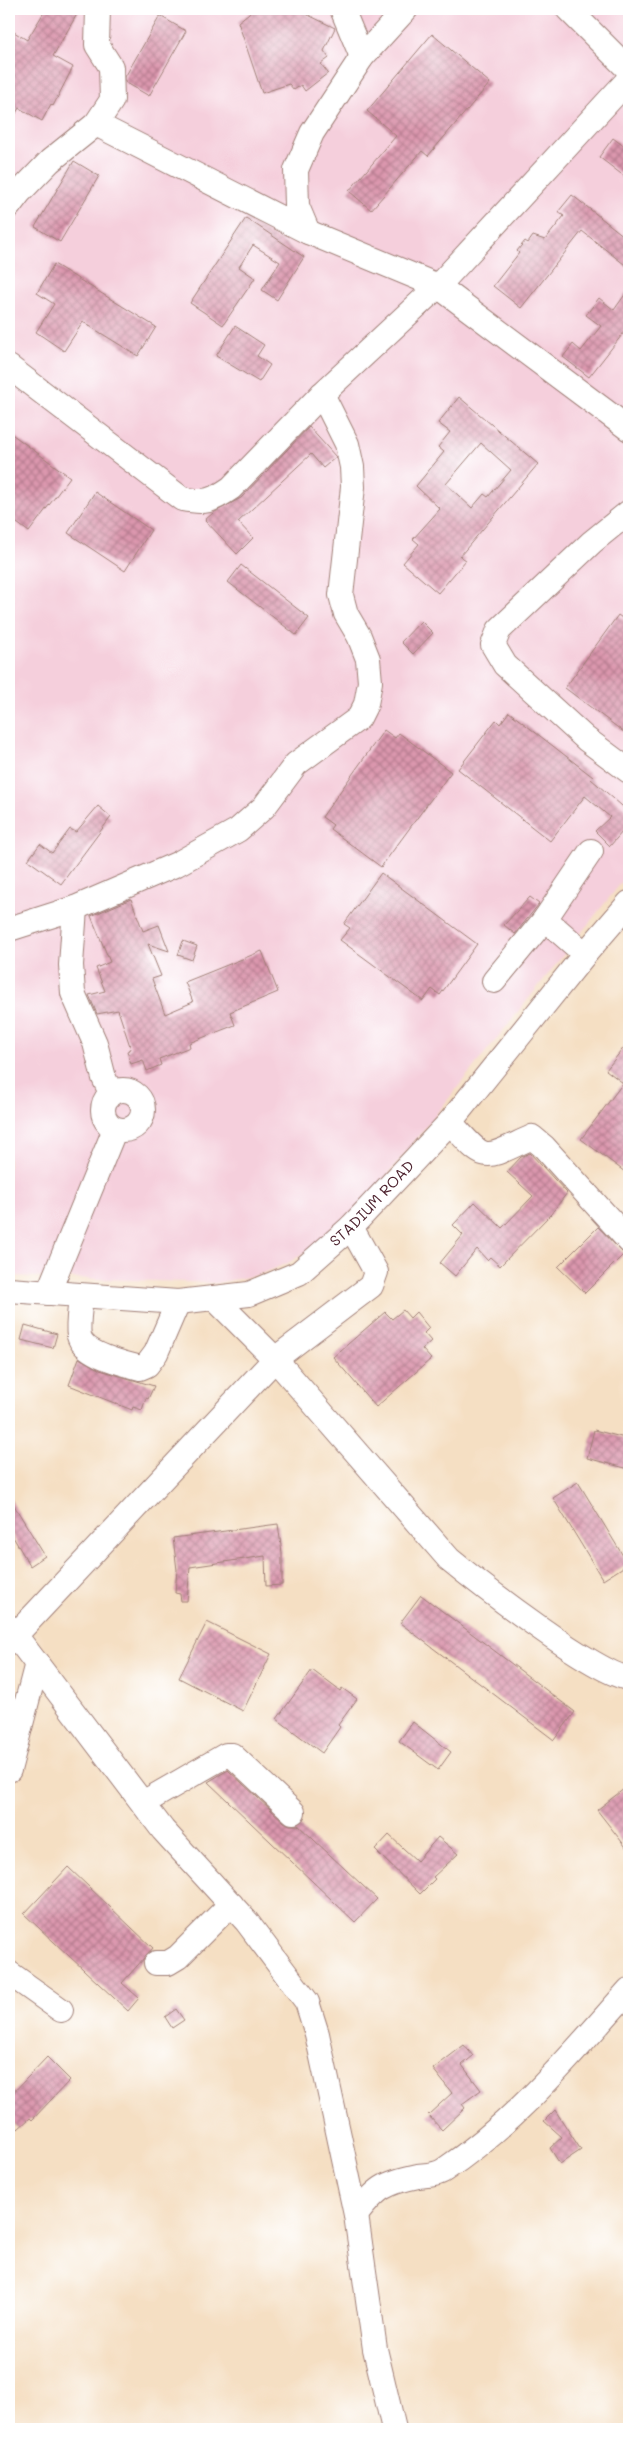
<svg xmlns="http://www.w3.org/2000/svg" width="638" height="2438" viewBox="0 0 638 2438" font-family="Mali,sans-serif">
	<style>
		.built { fill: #f5cfdc }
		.building { fill: url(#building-cross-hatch); fill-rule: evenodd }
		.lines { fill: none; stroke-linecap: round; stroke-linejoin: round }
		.minor-casing { stroke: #a07f77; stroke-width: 26 }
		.minor { stroke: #fff; stroke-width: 24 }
		.labels { text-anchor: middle; stroke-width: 5; stroke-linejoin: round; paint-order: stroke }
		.street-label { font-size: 15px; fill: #4a1f2b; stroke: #fff }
	</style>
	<defs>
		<pattern id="building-cross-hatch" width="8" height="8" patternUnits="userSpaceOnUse" patternTransform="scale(1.25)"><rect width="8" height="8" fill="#db97ae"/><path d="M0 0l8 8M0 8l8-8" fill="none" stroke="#b47b8e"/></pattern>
	</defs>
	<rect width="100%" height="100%" fill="#fff"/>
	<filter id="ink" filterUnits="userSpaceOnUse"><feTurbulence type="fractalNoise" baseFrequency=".02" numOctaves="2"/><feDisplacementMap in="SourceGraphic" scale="10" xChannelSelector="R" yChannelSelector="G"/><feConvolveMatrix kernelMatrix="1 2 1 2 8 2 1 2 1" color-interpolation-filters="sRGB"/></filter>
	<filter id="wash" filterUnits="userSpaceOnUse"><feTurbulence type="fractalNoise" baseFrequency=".0096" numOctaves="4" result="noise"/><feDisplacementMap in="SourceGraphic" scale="20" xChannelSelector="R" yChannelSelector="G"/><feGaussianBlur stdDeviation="1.12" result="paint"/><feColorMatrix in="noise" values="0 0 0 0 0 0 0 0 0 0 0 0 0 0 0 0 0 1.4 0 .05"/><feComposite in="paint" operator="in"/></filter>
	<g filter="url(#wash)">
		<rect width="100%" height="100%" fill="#f5dfc3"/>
		<path class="built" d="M9,9H629V873L346,1227L288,1263L258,1275L216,1283L9,1276Z"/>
		<g id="blocks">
			<path class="building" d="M46,9H80L53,56L73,67L53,106L51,104L42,121L19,108L9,125V29L27,40Z
				M254,9H296L335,28L324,51L329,58L321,64L328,73L305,91L301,85L294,90L289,84L262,93L238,22Z
				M160,16L186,31L149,96L125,82V77Z
				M432,34L490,83L428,156L422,151L371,210L349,191L396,136L367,111Z
				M613,138L629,150V180L599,157Z
				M74,161L99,176L60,242L35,227Z
				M572,195L629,240V268L582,231L521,308L493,286L519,253L517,251L525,241L528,243L533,236L545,240L564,216L558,212Z
				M246,218L304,257L277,300L262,290L280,262L253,245L239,267L255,278L223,325L190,303Z
				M54,264L156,327L138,356L83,322L64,351L36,332L54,304L37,293Z
				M629,289V326L589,377L563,357L573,344L581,351L601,326L586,315L599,298L614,310Z
				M235,326L264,345L257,356L270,365L259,382L216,356Z
				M459,397L538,464L460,556L466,560L438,593L403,563L419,544L413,539L440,509L416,486L444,452L438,447L450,432L438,423ZM481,443L511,470L488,497L484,494L472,508L446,484Z
				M309,427L336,457L323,468L311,454L238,522L253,538L237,554L205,520L213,513L241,498Z
				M9,432L70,477L29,532L9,517Z
				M95,492L151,530L125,571L68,533Z
				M241,565L309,618L296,635L228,582Z
				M618,615L629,623V736L565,688Z
				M421,621L433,633L413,654L401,642Z
				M509,712L593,777L591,779L629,812V824L610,846L595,831L610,817L585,796L550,841L458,769L496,720L500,724Z
				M384,730L395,738L399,733L451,772L381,867L330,829L333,825L322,817Z
				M98,806L111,817L61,884L28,860L40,844L52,853L70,829L76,832Z
				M381,873L477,944L440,995L432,989L423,1001L340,940L350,928L344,924Z
				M530,897L539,904L515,934L504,925Z
				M131,899L143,931L159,925L169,951L148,944L161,976L152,979L165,1014L193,1002L185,982L262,951L278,992L230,1012L235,1025L189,1043L190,1047L159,1059L161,1065L147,1071L143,1060L131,1064L127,1051L131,1049L118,1010L97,1014L89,995L105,991L96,968L110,962L91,916Z
				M183,941L197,946L192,960L178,955Z
				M629,1041V1175L581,1139L623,1083L606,1070Z
				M530,1153L567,1193L551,1214L500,1266L490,1257L487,1260L477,1249L455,1276L440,1263L463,1235L453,1225L475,1202L502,1228L533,1196L507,1172L521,1157Z
				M598,1227L624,1254L585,1293L558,1267Z
				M403,1310L410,1318L416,1312L429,1328L424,1333L431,1341L422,1349L431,1359L376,1407L333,1357L385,1312L392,1319Z
				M25,1325L57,1334L53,1348L21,1340Z
				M79,1358L100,1370L154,1386L148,1399L146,1398L142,1410L133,1407L132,1410L69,1385Z
				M594,1430L629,1439V1469L587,1458Z
				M578,1482L628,1564L603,1580L553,1498Z
				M9,1497L45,1556L30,1566L9,1530Z
				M278,1524L282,1553V1585L266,1586L265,1556L190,1567L187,1601H181L180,1594L175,1593L177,1570L173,1538Z
				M421,1595L575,1712L554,1740L400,1623Z
				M207,1622L271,1654L243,1711L179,1678Z
				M312,1670L340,1691L342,1688L357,1699L338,1725L340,1727L322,1753L277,1719Z
				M413,1722L451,1752L438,1770L399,1741Z
				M228,1770L284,1822L290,1825H298L377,1899L355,1922L208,1782Z
				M629,1785V1851L597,1810Z
				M389,1835L417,1861L438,1837L458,1854L433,1877L435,1879L420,1894L375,1850Z
				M68,1867L153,1948L122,1983L139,1998L128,2011L24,1914Z
				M176,2009L184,2020L172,2028L165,2017Z
				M464,2045L473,2056L462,2065L481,2090L462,2104L465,2108L442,2130L428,2115L452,2093L433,2069Z
				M47,2057L70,2080L32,2120L30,2118L18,2129L9,2119V2097Z
				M555,2110L581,2150L560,2164L550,2148L562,2137L544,2121Z"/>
		</g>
	</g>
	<g filter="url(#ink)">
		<use href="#blocks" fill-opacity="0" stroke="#a07f77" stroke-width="1"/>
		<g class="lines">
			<defs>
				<g id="minor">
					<path d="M342,9L362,57"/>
					<path d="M568,9L629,70"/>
					<path d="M96,124L308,232L438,286L629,429"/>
					<path d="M9,206L19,193L50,161L96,124L112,100L111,67L97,45L98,9"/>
					<path d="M308,232L297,206L296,170L312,133L362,57L406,9"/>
					<path d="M9,367L182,499C205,503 211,502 231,488L322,394L438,286L629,79"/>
					<path d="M629,512L592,542L499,630L493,645L505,665L586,739L629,771"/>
					<path d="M75,908L71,965L73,993L95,1043L104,1078L111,1093"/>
					<path d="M9,929L75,908L177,864L238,830L264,807L296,764L359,718L366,704L370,682L368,659L359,636L346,614L341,595L353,487L352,467L347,444L322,394"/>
					<path d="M585,954L545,919L591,851"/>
					<path d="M494,981L545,919"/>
					<circle cx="123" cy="1110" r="20"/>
					<path d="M450,1122C488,1164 481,1160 532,1137L544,1147L629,1241"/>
					<path id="s1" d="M9,1290L178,1302L249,1294L299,1273L351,1227L450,1122L585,954L629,903"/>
					<path d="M48,1293L115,1129"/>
					<path d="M81,1297C80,1309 77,1325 79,1336C84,1355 123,1363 140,1368L147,1365L156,1353L178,1302"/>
					<path d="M214,1298L275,1359L449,1559C477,1582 599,1677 629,1678"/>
					<path d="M9,1627L163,1830L247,1922L307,2002L317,2034L356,2215L375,2349L394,2429"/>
					<path d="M9,1642L275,1359L371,1286L376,1272L351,1227"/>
					<path d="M9,1770L37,1663"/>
					<path d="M143,1803L226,1755H232L293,1812"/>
					<path d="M156,1963H168L178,1957L231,1904"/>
					<path d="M9,1973L61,2010"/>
					<path d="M356,2215C377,2188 384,2183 418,2176C426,2175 437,2175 444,2170C516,2122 572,2054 629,1990"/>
				</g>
			</defs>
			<use href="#minor" class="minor-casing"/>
			<use href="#minor" class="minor"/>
		</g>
	</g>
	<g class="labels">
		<g class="street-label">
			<text dy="5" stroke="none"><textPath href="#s1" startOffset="396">STADIUM ROAD</textPath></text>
		</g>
	</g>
	<rect width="638" height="2438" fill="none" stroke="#fff" stroke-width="30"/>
</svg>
